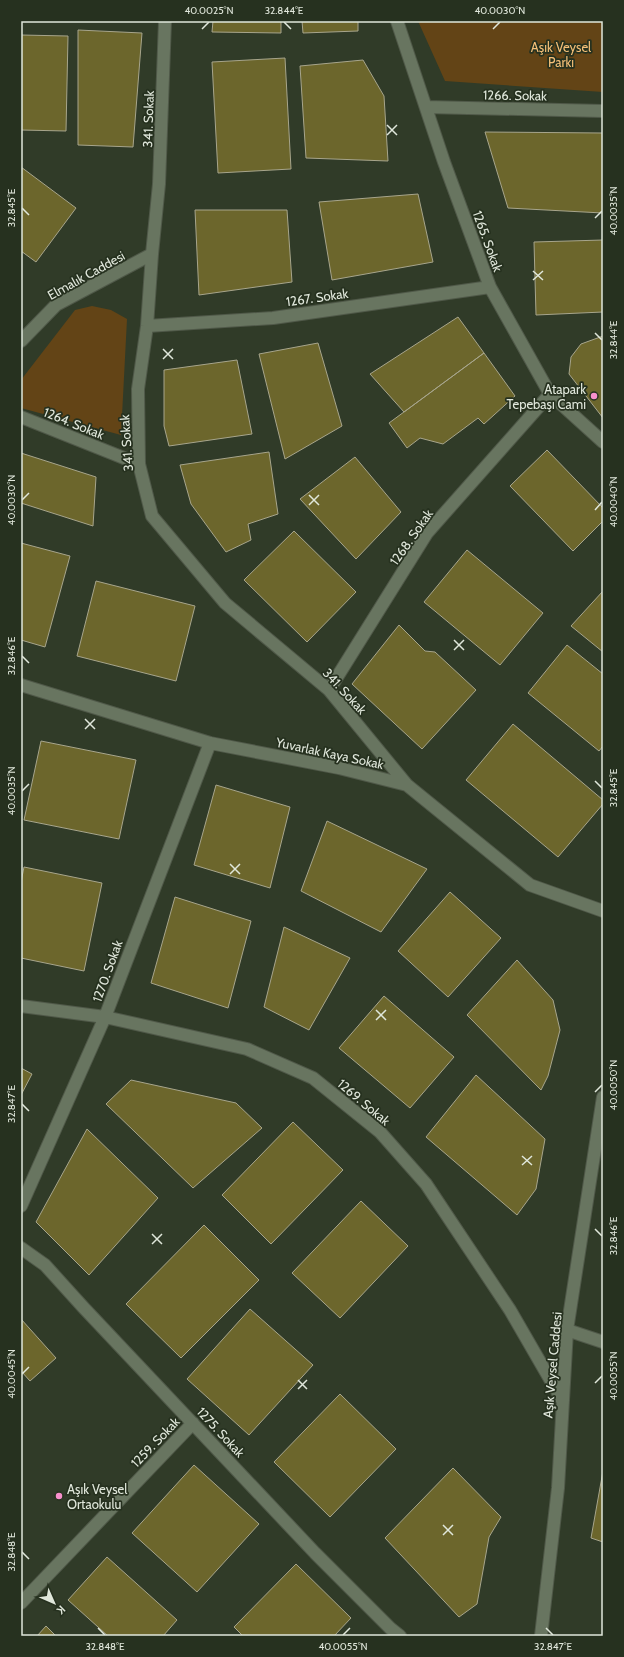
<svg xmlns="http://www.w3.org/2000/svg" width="624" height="1657" viewBox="0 0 624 1657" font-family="Cabin,sans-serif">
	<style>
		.green { fill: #634416 }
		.building { fill: #6c662c; stroke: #a7a58c }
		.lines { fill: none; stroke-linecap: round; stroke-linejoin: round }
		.minor-casing { stroke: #505949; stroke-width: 14 }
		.minor { stroke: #687560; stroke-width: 12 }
		.ticks { fill: none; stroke: #e0e7db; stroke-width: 1.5 }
		.poi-dot { fill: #f890cc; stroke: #26311f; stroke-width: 1.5 }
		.labels { text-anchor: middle; stroke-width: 3.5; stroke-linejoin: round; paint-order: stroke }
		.park-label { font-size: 13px; fill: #f4bf77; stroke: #26311f }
		.street-label { font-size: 13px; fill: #e0e7db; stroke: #26311f }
		.poi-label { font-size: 13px; fill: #e0e7db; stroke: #26311f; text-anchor: end }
		.neatline { fill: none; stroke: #e0e7db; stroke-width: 1.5 }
		.ticks-label { font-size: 10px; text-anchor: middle; fill: #e0e7db }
	</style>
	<rect width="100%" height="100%" fill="#303b28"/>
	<path class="green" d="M418,21H603V92L445,81Z
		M92,306L111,310L127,319L121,435L21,408V380L75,310Z"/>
	<path class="building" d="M213,21H281V33L212,32Z
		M302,21H358V31L303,33Z
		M78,30L142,33L133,147L78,145Z
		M21,35L68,36L66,131L21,130Z
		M285,58L291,169L218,173L212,62Z
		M363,60L384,96L388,161L306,158L300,66Z
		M485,132L603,133V213L508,208Z
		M21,167L76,208L36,262L21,251Z
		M418,194L433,262L332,280L319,202Z
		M195,210H287L292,282L199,295Z
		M603,240V312L536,315L534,242Z
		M458,317L484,353L404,412L370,374Z
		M603,336V418L569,374L571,357L581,344Z
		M318,343L342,426L285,459L259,354Z
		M484,353L515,396L484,424L478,418L443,444L420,438L407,448L389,423Z
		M237,360L252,434L169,446L164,426V370Z
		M547,450L603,508V521L573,551L510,486Z
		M269,452L278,514L248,524L251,540L226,552L191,504L180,465Z
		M21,453L96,477L93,526L21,503Z
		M355,457L401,512L356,559L300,499Z
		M294,531L356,592L307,642L244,580Z
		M21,543L70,556L45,647L21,640Z
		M467,550L543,613L500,665L424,602Z
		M96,581L195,606L176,681L77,656Z
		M603,591V652L571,626Z
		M399,625L425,651L435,652L476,690L422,749L352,684Z
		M567,645L603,674V746L599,751L528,693Z
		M513,724L603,800V804L558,857L466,780Z
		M41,741L136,760L119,839L24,820Z
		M216,785L290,807L270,888L194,865Z
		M327,821L427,869L381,932L301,891Z
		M24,867L102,883L84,971L21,958V882Z
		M450,892L501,938L448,997L398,951Z
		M175,897L251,921L228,1008L151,983Z
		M284,927L350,958L309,1030L264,1007Z
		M517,960L553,1000L560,1030L548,1076L541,1090L467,1015Z
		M384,996L454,1057L410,1108L339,1048Z
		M21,1068L32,1074L21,1095Z
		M476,1075L545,1139L536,1189L517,1215L426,1137Z
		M131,1080L236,1103L262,1128L193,1188L106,1104Z
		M293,1122L343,1170L271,1244L222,1195Z
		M87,1129L158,1198L89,1275L36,1222Z
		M361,1201L408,1246L340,1318L292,1273Z
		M204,1225L259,1280L181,1358L126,1304Z
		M250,1309L313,1365L249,1435L187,1379Z
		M21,1319L56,1358L30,1381L21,1371Z
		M340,1394L396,1449L330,1517L274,1462Z
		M194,1465L259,1524L197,1592L132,1533Z
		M453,1468L501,1517L489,1537L477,1604L459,1617L385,1538Z
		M603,1471V1542L591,1538Z
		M107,1557L177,1620L163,1636H108L68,1600Z
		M296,1564L351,1618L334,1636H243L234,1627Z
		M46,1626L56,1636H37Z"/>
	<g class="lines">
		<defs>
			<path id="minor" d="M165,21L159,184L152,254L147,326L138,389L139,464L152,516L225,603L329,690L407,785
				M397,21L444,162L490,287L550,394L603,442
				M426,107L603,111
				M147,326L273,318L490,287
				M21,341L56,305L152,254
				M21,417L139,464
				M21,685L210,743L339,768L407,785L530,885L603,911
				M329,690L427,533L550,394
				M21,1006L105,1017L247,1049L313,1078L380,1132L426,1184L510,1310L562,1400
				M21,1206L105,1017L210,743
				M21,1248L45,1265L83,1307L315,1553L390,1628L400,1636
				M567,1330L603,1342
				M21,1603L193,1423
				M541,1636L558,1488L567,1330L603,1097"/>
		</defs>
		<use href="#minor" class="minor-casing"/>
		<use href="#minor" class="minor"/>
	</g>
	<path class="ticks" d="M284,22L291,29M202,29L209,22M493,29L500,22M387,125L397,135M387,135L397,125M22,208L29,215M595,218L602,211M533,271L543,280M533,280L543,271M595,333L602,340M163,349L173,359M163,359L173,349M309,495L319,505M22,500L29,493M309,505L319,495M595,510L602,502M454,640L464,650M454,650L464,640M22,656L29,663M85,719L95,729M85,729L95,719M595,781L602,788M22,791L29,784M230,864L240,874M230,874L240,864M376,1010L386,1020M376,1020L386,1010M595,1092L602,1085M22,1104L29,1111M522,1156L532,1165M522,1165L532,1156M595,1229L602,1236M152,1234L162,1244M152,1244L162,1234M22,1374L29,1367M298,1380L307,1389M595,1383L602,1376M298,1389L307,1380M443,1525L453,1535M443,1535L453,1525M22,1552L29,1559M98,1628L105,1635M546,1628L553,1635M343,1635L350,1628"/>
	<g class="poi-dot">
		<circle cx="594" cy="396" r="4"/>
		<circle cx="59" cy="1496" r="4"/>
	</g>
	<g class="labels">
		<g class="park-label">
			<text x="561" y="52">Aşık Veysel<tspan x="561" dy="15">Parkı</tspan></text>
		</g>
		<g class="street-label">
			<text transform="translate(515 95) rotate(1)" y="5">1266. Sokak</text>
			<text transform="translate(148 119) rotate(-88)" y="5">341. Sokak</text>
			<text transform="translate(488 241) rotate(70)" y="5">1265. Sokak</text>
			<text transform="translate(86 275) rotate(-29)" y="5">Elmalık Caddesi</text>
			<text transform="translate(317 297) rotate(-8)" y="5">1267. Sokak</text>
			<text transform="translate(74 423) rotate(22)" y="5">1264. Sokak</text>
			<text transform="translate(126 443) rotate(-94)" y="5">341. Sokak</text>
			<text transform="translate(411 537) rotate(-55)" y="5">1268. Sokak</text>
			<text transform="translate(345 691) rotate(47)" y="5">341. Sokak</text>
			<text transform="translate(330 753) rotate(12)" y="5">Yuvarlak Kaya Sokak</text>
			<text transform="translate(107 971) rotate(-70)" y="5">1270. Sokak</text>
			<text transform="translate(364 1102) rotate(40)" y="5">1269. Sokak</text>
			<text transform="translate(552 1365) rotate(-85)" y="5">Aşık Veysel Caddesi</text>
			<text transform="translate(221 1432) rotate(47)" y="5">1275. Sokak</text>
			<text transform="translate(155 1442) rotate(-46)" y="5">1259. Sokak</text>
		</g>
		<g class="poi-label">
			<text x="586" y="394">Atapark<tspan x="586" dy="15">Tepebaşı Cami</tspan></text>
			<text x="67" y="1494" text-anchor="start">Aşık Veysel<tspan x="67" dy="15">Ortaokulu</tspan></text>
		</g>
	</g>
	<rect width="624" height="1657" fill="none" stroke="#26311f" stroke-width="44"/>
	<g transform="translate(54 1603) rotate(135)" stroke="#26311f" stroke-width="3" paint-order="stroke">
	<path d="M0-3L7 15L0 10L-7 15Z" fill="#e0e7db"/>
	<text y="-6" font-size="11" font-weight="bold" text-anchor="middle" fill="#e0e7db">K</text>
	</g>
	<rect x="22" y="22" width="580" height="1613" class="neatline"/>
	<g class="ticks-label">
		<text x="209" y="14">40.0025°N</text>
		<text x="284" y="14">32.844°E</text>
		<text x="500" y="14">40.0030°N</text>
		<text transform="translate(11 208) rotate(-90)" y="4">32.845°E</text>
		<text transform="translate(613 211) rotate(-90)" y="4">40.0035°N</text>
		<text transform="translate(613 340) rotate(-90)" y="4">32.844°E</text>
		<text transform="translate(11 500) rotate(-90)" y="4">40.0030°N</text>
		<text transform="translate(613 502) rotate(-90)" y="4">40.0040°N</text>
		<text transform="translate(11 656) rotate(-90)" y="4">32.846°E</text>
		<text transform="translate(613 788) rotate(-90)" y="4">32.845°E</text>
		<text transform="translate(11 791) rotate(-90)" y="4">40.0035°N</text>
		<text transform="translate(613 1085) rotate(-90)" y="4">40.0050°N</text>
		<text transform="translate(11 1104) rotate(-90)" y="4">32.847°E</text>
		<text transform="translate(613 1236) rotate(-90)" y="4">32.846°E</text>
		<text transform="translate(11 1374) rotate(-90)" y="4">40.0045°N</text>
		<text transform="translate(613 1376) rotate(-90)" y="4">40.0055°N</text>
		<text transform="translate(11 1552) rotate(-90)" y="4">32.848°E</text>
		<text x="105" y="1650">32.848°E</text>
		<text x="343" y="1650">40.0055°N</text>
		<text x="553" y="1650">32.847°E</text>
	</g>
</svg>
